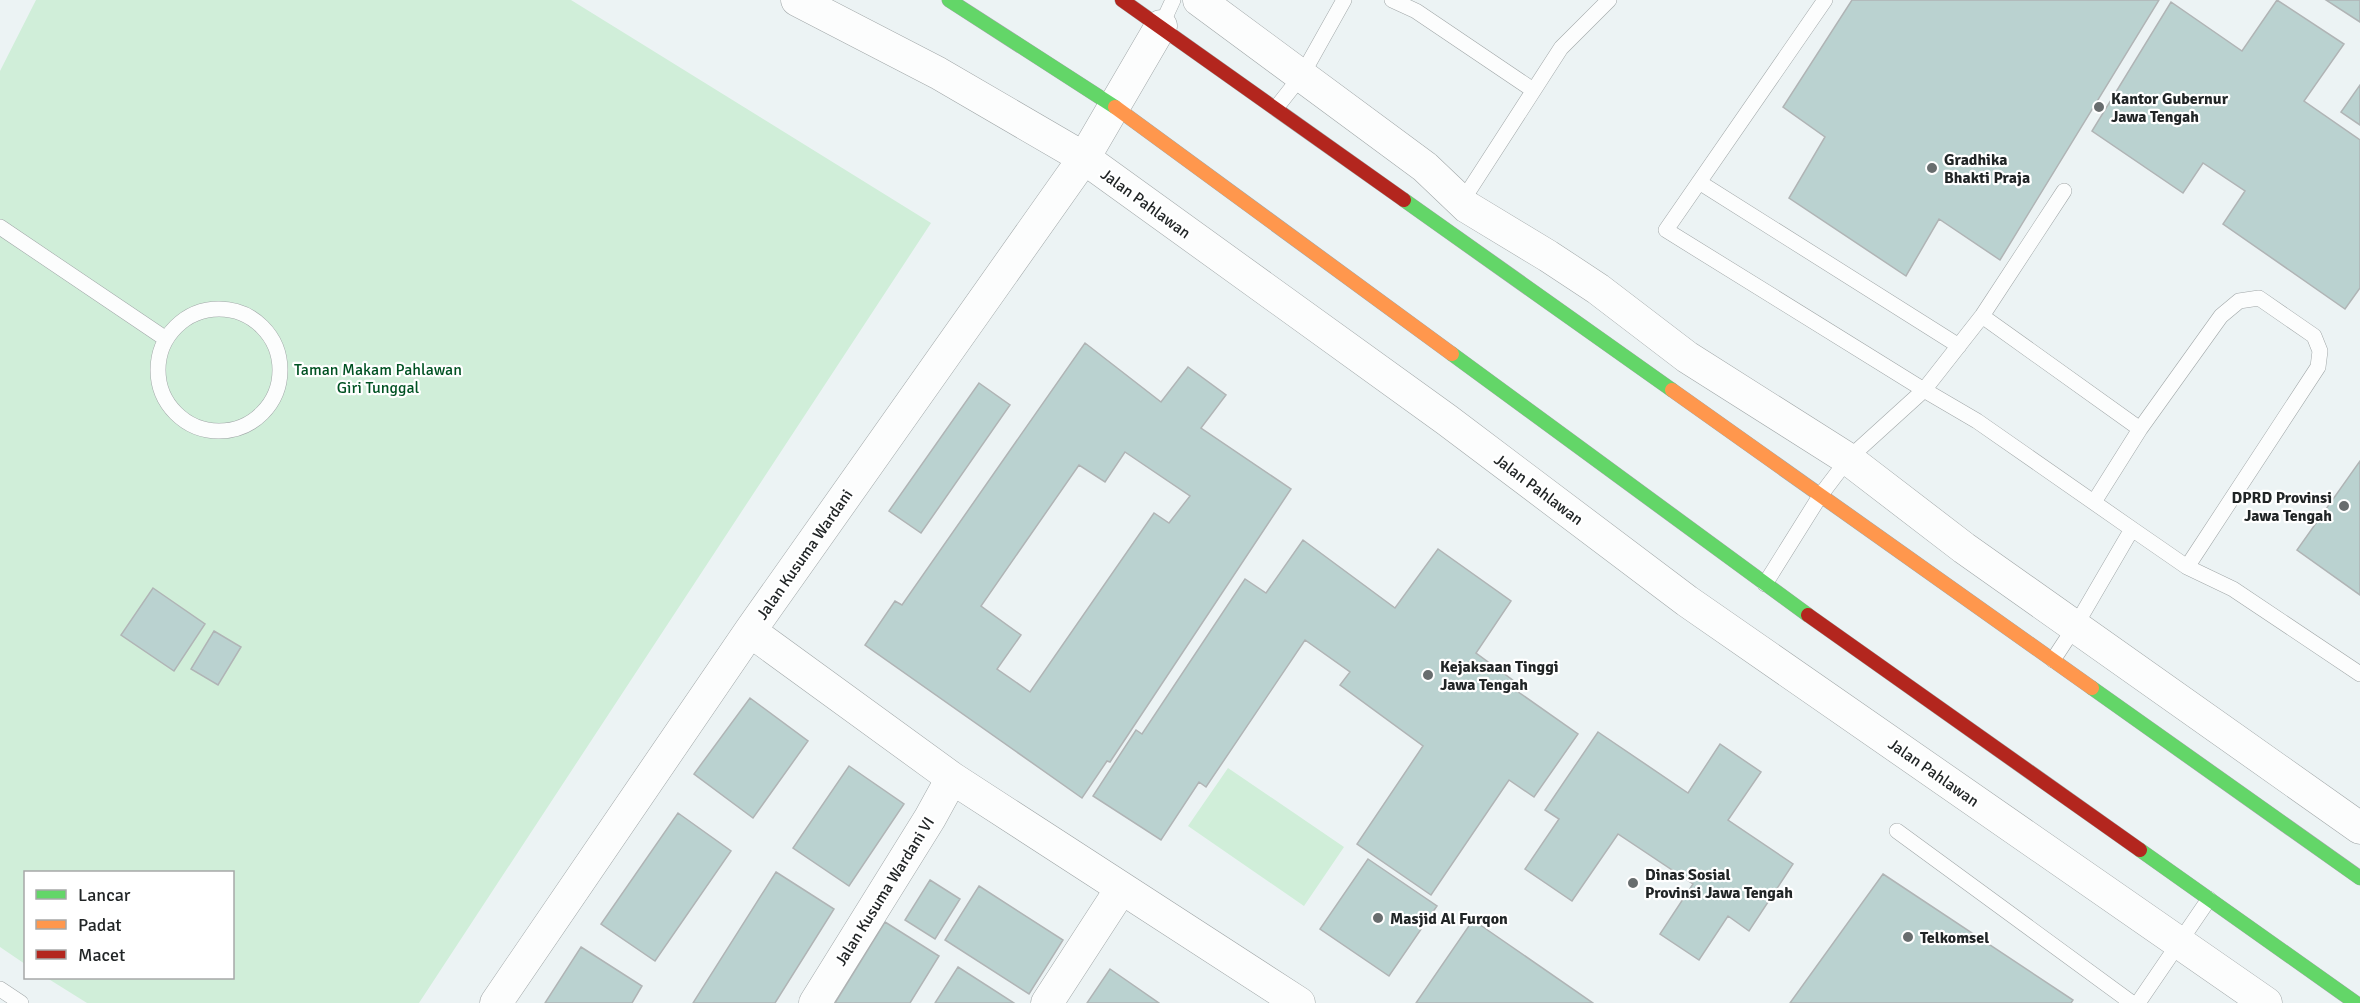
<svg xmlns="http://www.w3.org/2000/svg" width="2360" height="1003" viewBox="0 0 2360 1003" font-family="Signika,sans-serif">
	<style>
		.green { fill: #d0eed9 }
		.building { fill: #bad2d0; stroke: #b0b4b5; stroke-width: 1.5; fill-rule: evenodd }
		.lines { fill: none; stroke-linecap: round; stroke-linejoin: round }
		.lane-casing { stroke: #a1a7a8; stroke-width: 16 }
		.street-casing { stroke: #a1a7a8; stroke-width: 33 }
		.fast-casing { stroke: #a1a7a8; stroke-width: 15 }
		.slow-casing { stroke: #a1a7a8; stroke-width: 15 }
		.jam-casing { stroke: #a1a7a8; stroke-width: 15 }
		.lane { stroke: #fcfdfd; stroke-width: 15 }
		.street { stroke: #fcfdfd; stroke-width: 32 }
		.fast { stroke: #63d668; stroke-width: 14 }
		.slow { stroke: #ff974d; stroke-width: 14 }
		.jam { stroke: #b3261e; stroke-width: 14 }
		.poi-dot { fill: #686d6e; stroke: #fff; stroke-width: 2 }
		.labels { text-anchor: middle; stroke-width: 4.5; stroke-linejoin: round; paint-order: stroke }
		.poi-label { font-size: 16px; font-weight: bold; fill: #212526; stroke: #fff; text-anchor: start }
		.street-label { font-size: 16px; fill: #212526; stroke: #fff }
		.park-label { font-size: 16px; fill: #005223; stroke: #fff }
	</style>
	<rect width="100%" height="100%" fill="#ecf3f4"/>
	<path class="green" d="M36,0H571L931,223L419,1003H87L47,978H232V872H26L25,964L0,947V71Z
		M1228,768L1344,847L1304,906L1188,826Z"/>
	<path class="building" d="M1852,0H2159L2000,260L1939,219L1906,276L1789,198L1825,137L1783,107Z
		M2277,0L2344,44L2304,101L2360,140V288L2345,309L2223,224L2245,191L2203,163L2183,193L2092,131L2171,2L2242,51Z
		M2326,0H2360V22Z
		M2360,85V125L2341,112Z
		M1085,343L1161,402L1188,367L1226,395L1201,428L1291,489L1110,762L1107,761L1082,798L865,645L895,601L902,605ZM1125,452L1190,496L1169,523L1154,513L1030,692L997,669L1021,635L981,606L1079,465L1105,482Z
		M979,383L1010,405L921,533L889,511Z
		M2360,461V595L2297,550Z
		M1303,540L1395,608L1438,549L1511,601L1476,653L1518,684L1514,689L1578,734L1534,797L1509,780L1431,895L1357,844L1423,746L1340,685L1350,672L1305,640L1206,787L1199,782L1161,840L1093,796L1136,730L1142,734L1245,579L1266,593Z
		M153,588L205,624L174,671L121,635Z
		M214,631L241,647L218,685L191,669Z
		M750,698L808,741L753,818L694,774Z
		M1598,732L1688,793L1720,744L1761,772L1728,820L1793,864L1749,931L1728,916L1699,960L1660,934L1693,884L1618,834L1572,901L1525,869L1559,819L1545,810Z
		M849,766L904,804L849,886L793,848Z
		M678,813L731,851L655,961L601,924Z
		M1368,859L1437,906L1389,976L1320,929Z
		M776,872L834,909L775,1003H693Z
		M1883,874L2073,1000L2071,1003H1790Z
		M930,880L960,899L935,939L905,920Z
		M979,886L1063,940L1029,994L945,940Z
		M1473,920L1593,1003H1416Z
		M885,922L939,956L910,1003H835Z
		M581,947L642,986L632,1003H545Z
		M958,967L1014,1003H935Z
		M1110,969L1159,1003H1087Z"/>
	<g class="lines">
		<defs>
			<path id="lane" d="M1392,0L1416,11L1533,90
				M1825,0L1666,230L1924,390L1982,316L2064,191
				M1161,26L1173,0
				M1276,108L1302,75L1344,0
				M1699,182L1959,346
				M1459,206L1561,48L1609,0
				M0,227L166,339
				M158 370a61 61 0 1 1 122 0a61 61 0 1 1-122 0Z
				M1982,316L2140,429
				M2094,502L2140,429L2221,316L2239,301L2259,298L2314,336L2320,351L2318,367L2187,567
				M1765,584L1820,496L1848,459L1924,390L1977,421L2132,529
				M2053,660L2076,625L2132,529L2187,567L2233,589L2360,674
				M1897,831L2132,1003
				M0,989L21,1003
				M2138,1003L2209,899"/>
			<path id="street" d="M797,0L938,73L1084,158L1447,420L1687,601L2266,1003
				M1199,0L1425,167L1467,207L1548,256L1598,289L1687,357L1848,459L1964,548L2360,828
				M750,631L952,778L1299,1003
				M496,1003L750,631L1084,158L1161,26
				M815,1003L930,818L952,778
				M1047,1003L1121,889"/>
			<path id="fast" d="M949,0L1115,107
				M1404,200L1672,390
				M1452,354L1808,615
				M2092,688L2360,878
				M2140,850L2356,1003"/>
			<path id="slow" d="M1115,107L1452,354
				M1672,390L2092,688"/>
			<path id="jam" d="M1122,0L1404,200
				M1808,615L2140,850"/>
		</defs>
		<use href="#lane" class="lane-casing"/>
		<use href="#street" class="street-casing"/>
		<use href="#fast" class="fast-casing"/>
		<use href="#slow" class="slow-casing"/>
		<use href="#jam" class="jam-casing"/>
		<use href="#lane" class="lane"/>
		<use href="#street" class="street"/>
		<use href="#fast" class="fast"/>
		<use href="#slow" class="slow"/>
		<use href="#jam" class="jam"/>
	</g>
	<g class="poi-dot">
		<circle cx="2099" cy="107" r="6"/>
		<circle cx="1932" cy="168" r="6"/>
		<circle cx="2344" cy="506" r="6"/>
		<circle cx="1428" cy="675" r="6"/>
		<circle cx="1633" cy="883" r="6"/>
		<circle cx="1378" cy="918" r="6"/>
		<circle cx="1908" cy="937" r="6"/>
	</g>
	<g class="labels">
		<g class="poi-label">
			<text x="2111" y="104">Kantor Gubernur<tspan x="2111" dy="18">Jawa Tengah</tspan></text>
			<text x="1944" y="165">Gradhika<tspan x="1944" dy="18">Bhakti Praja</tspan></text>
			<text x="2332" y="503" text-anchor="end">DPRD Provinsi<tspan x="2332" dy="18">Jawa Tengah</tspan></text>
			<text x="1440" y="672">Kejaksaan Tinggi<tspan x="1440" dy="18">Jawa Tengah</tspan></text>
			<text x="1645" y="880">Dinas Sosial<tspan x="1645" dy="18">Provinsi Jawa Tengah</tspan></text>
			<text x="1390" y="924">Masjid Al Furqon</text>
			<text x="1920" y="943">Telkomsel</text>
		</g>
		<g class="street-label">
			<text transform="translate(1146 203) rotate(36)" y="6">Jalan Pahlawan</text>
			<text transform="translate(1539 489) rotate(37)" y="6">Jalan Pahlawan</text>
			<text transform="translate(804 554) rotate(-55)" y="6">Jalan Kusuma Wardani</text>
			<text transform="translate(1934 772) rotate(35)" y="6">Jalan Pahlawan</text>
			<text transform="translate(884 891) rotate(-58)" y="6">Jalan Kusuma Wardani VI</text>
		</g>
		<g class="park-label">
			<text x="378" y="375">Taman Makam Pahlawan<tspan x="378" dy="18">Giri Tunggal</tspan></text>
		</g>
	</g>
	<rect x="24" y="871" width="210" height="108" fill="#ffffff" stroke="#a6a8a8" stroke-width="1.5"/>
	<rect x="36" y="890" width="30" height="9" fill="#63d668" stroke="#a6a8a8" stroke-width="1.5"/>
	<text x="78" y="901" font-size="18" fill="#212526">Lancar</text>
	<rect x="36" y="920" width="30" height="9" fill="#ff974d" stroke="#a6a8a8" stroke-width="1.5"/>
	<text x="78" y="931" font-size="18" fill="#212526">Padat</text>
	<rect x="36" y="950" width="30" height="9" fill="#b3261e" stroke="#a6a8a8" stroke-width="1.5"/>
	<text x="78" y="961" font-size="18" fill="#212526">Macet</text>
</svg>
